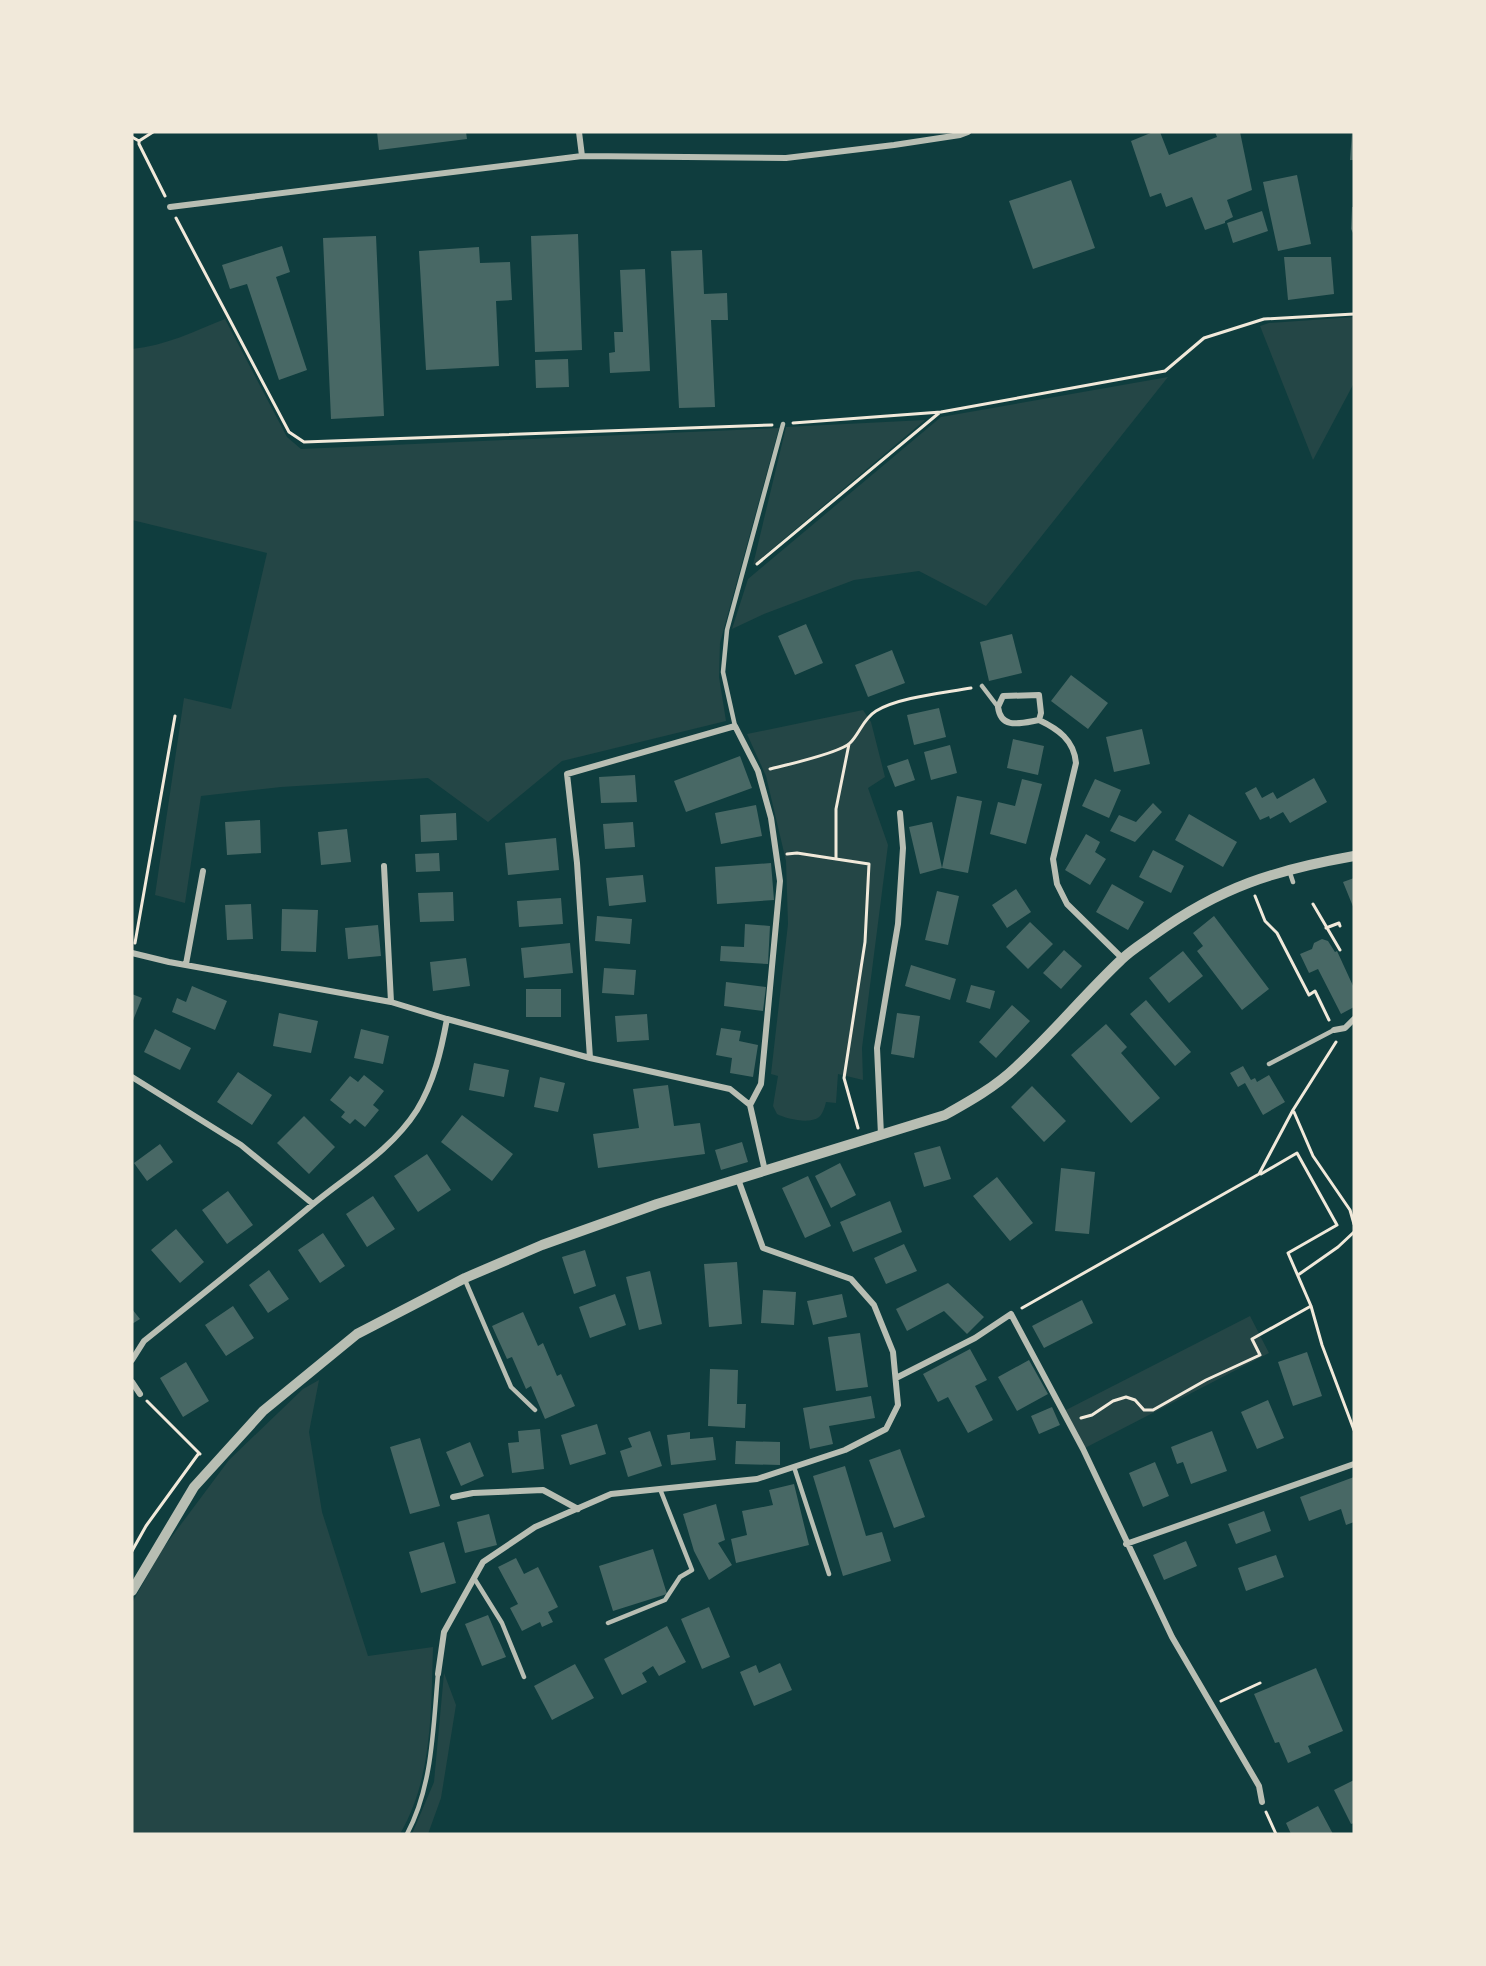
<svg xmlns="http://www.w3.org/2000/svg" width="1486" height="1966" viewBox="0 0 1486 1966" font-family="'PT Sans',sans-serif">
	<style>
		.green { fill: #244646 }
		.building { fill: #486865 }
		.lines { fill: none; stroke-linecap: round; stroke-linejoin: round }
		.path { stroke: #f1e9da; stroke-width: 3 }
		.service { stroke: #b8beb3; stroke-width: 4.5 }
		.minor { stroke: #b8beb3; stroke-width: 6 }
		.tertiary { stroke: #b8beb3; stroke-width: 10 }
	</style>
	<rect width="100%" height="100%" fill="#0f3d3e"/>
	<path class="green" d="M1354,317V383L1313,460L1260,326L1269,323Z
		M225,319L287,437L301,449L779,428L720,643L719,677L726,721L562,761L488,822L428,778L281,787L201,796L185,903L155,895L184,698L231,709L267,553L132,520V349C165,346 195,331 225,319Z
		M1168,377L986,606L919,571L854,580L764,614L732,629L748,579L941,417Z
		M925,420L753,565L786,427Z
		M863,710L871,722L885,777L868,788L888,845L862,1048L863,1080L838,1074L836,1103L826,1102C825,1106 823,1113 820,1116C812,1125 786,1119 777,1114L773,1106L778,1076L771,1074L788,924L786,861L766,776L747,734Z
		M1250,1316L1269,1353L1083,1449L1064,1411Z
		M319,1380L309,1432L322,1512L368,1656L433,1647C431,1710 433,1777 400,1834H132V1603L161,1551L229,1460L303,1389Z
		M444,1673L456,1705L441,1798L428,1834H412L434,1782Z"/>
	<path class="building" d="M377,132H466L467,139L379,150Z
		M1153,132H1160L1169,155L1217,137L1215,132H1240L1252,190L1227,200L1233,217L1225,221V223L1205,230L1192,197L1166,207L1161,193L1150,197L1131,141Z
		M1352,132H1354V160H1350Z
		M1297,175L1311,244L1278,251L1263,182Z
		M1071,180L1095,248L1033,269L1009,201Z
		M1352,207H1354V235L1351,229Z
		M1262,211L1268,231L1233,243L1227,223Z
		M578,234L582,350L535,352L531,236Z
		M376,236L384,416L331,419L323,238Z
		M282,246L290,272L276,277L307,370L279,380L247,284L230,289L222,265Z
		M479,247L480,263L510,262L512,300L496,301L499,366L426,370L419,251Z
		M702,250L704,294L727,293L728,320H711L715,407L679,408L671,251Z
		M1284,257H1331L1334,294L1288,300Z
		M645,269L650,371L610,373L609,353L615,352L614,332H623L620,270Z
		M568,359L569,387L536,388L535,360Z
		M806,624L823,663L795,675L778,636Z
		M1012,634L1022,673L989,681L980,642Z
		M892,650L905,683L868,697L855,665Z
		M1071,675L1108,703L1088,729L1051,701Z
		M939,708L946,737L914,745L907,715Z
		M1142,729L1150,764L1114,772L1106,737Z
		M1013,739L1044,746L1038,775L1007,768Z
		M950,745L957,773L931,780L924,752Z
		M740,756L752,788L686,812L674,781Z
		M908,759L915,780L895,787L887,766Z
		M635,775L637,802L601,803L599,777Z
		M1314,778L1327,802L1290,823L1283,812L1270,819L1269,816L1260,820L1245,793L1256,787L1262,798L1273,792L1277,799Z
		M1022,779L1042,784L1026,844L990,834L998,802L1015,806Z
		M1095,779L1121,790L1109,818L1082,806Z
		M957,796L982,801L968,873L942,868Z
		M1153,803L1162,812L1135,842L1110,831L1119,815L1136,822Z
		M756,805L762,836L721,844L715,813Z
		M456,813L457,840L421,842L420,815Z
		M1189,814L1237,842L1223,867L1175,840Z
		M260,820L261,853L227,855L225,822Z
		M633,822L635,847L605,849L603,824Z
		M932,822L942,868L920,874L909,827Z
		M347,829L351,862L321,865L318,832Z
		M1086,834L1100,842L1095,852L1106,859L1090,885L1065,870Z
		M556,838L559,870L508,875L505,843Z
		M1153,850L1184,866L1171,893L1139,877Z
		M439,853L440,871L416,872L415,854Z
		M771,863L774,900L717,904L715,867Z
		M643,875L646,902L609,906L606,878Z
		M1354,878V909L1343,882Z
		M1112,884L1144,902L1128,930L1096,912Z
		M1016,889L1031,912L1007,928L992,905Z
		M937,891L959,896L948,945L925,940Z
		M453,892L454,921L420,922L418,893Z
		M561,898L563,924L519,927L517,901Z
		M251,904L253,939L227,940L225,905Z
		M282,909L318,910L316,952L281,951Z
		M597,916L632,919L630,944L595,941Z
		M1214,916L1269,989L1242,1010L1197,951L1203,946L1193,933Z
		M1030,922L1053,944L1028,969L1006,947Z
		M745,924L770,926L768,964L720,961L721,946L744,947Z
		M378,925L381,956L348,959L345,928Z
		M1322,939L1328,941L1335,952L1337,951L1354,988V1007L1341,1014L1318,969L1309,973L1300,954L1312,949L1314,943Z
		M570,943L573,973L524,978L521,948Z
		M1064,950L1082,966L1061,989L1043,973Z
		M1183,951L1203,976L1169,1003L1149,978Z
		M466,958L470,986L433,991L430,962Z
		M911,965L956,979L950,1000L905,986Z
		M604,968L636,970L634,995L602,993Z
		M726,982L766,987L763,1011L724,1006Z
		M971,985L995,991L990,1009L966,1002Z
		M192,986L227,1001L215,1030L172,1012L177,998L186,1002Z
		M526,989H561V1017H526Z
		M132,994L142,998L132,1023Z
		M1146,1000L1191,1052L1175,1066L1130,1014Z
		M1012,1005L1030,1021L996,1058L979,1042Z
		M279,1013L318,1021L311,1053L273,1046Z
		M897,1013L920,1016L914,1058L891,1054Z
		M647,1014L649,1040L617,1042L615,1016Z
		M1106,1024L1127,1047L1121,1053L1160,1098L1131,1123L1071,1055Z
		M721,1028L741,1031L739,1041L758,1045L753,1077L730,1073L732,1058L716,1055Z
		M155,1029L191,1048L180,1070L144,1052Z
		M361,1029L389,1036L383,1064L354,1058Z
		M474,1063L509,1070L504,1097L469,1090Z
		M1243,1066L1251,1080L1255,1078L1257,1082L1269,1075L1285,1102L1263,1115L1245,1083L1238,1087L1230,1073Z
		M238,1072L272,1095L252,1125L217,1102Z
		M364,1075L384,1091L373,1105L379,1110L365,1127L355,1119L350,1124L341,1117L345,1112L330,1100L350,1076L358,1082Z
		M540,1077L565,1083L558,1112L534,1107Z
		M668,1085L674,1126L700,1123L705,1154L598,1168L593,1134L639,1128L633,1089Z
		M1032,1086L1066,1121L1044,1142L1011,1107Z
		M462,1115L513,1154L492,1181L441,1142Z
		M304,1116L335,1147L309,1174L277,1143Z
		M742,1142L748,1162L721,1170L715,1150Z
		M160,1144L173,1162L147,1181L134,1163Z
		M940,1146L951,1179L924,1187L914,1153Z
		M427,1154L451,1190L418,1212L394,1176Z
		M840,1163L856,1195L831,1208L815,1176Z
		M1061,1168L1095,1172L1089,1234L1055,1231Z
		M808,1176L831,1226L805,1238L782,1188Z
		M997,1177L1033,1223L1010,1241L973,1196Z
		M228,1191L253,1225L227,1244L202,1210Z
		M373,1196L395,1229L367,1247L346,1214Z
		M890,1201L902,1232L853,1252L840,1222Z
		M176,1229L204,1262L180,1283L151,1250Z
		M323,1233L345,1266L320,1283L298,1250Z
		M904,1244L917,1271L886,1284L874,1258Z
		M585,1250L596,1286L574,1294L562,1257Z
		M737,1262L742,1324L709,1327L704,1264Z
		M269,1270L289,1299L268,1313L249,1285Z
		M650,1271L662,1324L639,1330L626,1277Z
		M948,1283L984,1317L967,1334L944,1311L907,1331L896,1309Z
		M763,1290L796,1292L794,1325L761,1323Z
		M615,1294L626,1325L590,1338L579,1307Z
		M842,1294L847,1317L813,1325L807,1301Z
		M1082,1300L1093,1323L1044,1348L1032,1326Z
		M233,1306L254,1338L226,1356L205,1325Z
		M132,1309L140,1319L132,1324Z
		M523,1312L538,1346L543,1343L557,1376L561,1374L575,1406L545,1419L531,1386L526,1389L512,1357L507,1359L492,1326Z
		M860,1333L868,1387L836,1391L828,1337Z
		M970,1349L987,1380L975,1386L993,1420L968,1433L948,1397L938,1402L923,1374Z
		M1307,1352L1322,1396L1293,1406L1278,1362Z
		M1029,1360L1048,1394L1017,1411L998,1377Z
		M186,1362L209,1401L183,1417L160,1378Z
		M710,1369L738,1370L737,1404H746L745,1428L708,1426Z
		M871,1396L875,1418L829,1426L833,1444L810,1449L803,1408Z
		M1268,1400L1284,1438L1257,1449L1241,1412Z
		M1052,1407L1060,1425L1039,1434L1031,1416Z
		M597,1424L606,1454L570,1465L561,1435Z
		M540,1429L544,1469L512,1473L508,1443L519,1442L518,1431Z
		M650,1431L662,1466L628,1477L620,1451L632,1447L628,1438Z
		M1212,1431L1227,1471L1191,1484L1183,1462L1177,1464L1171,1447Z
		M690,1432V1439L713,1437L716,1460L671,1465L667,1435Z
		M420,1438L440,1506L410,1514L390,1447Z
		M736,1441L780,1442V1465L735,1464Z
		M470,1442L484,1476L461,1486L446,1452Z
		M900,1449L925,1517L894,1528L869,1460Z
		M1155,1462L1169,1496L1143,1507L1129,1473Z
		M845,1466L866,1536L882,1532L891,1561L843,1576L813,1476Z
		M1354,1477V1522L1346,1525L1341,1509L1309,1521L1300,1497Z
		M794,1484L809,1545L736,1563L731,1539L747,1535L742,1511L773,1505L769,1490Z
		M716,1504L725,1540L718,1543L732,1565L709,1580L694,1551L683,1514Z
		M1264,1511L1271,1531L1236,1544L1228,1524Z
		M489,1514L497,1545L465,1553L457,1522Z
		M1186,1541L1197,1566L1164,1580L1153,1555Z
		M444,1542L456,1583L421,1593L409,1552Z
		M653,1549L667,1594L613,1611L599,1566Z
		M1276,1555L1284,1577L1246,1591L1238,1568Z
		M516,1558L524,1574L538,1567L558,1607L548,1612L553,1622L542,1627L540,1622L522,1631L510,1608L518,1604L498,1567Z
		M709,1607L730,1657L702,1669L681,1619Z
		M488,1615L506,1657L482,1666L465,1624Z
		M667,1626L686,1662L659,1676L653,1666L642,1673L647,1682L622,1695L604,1659Z
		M780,1663L792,1690L754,1706L740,1672L756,1665L759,1673Z
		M575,1664L594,1698L552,1720L534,1686Z
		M1316,1668L1343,1731L1308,1746L1311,1753L1288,1763L1279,1742L1275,1743L1254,1694Z
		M1354,1780V1823L1351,1824L1334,1790Z
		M1318,1806L1333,1834H1291L1286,1823Z"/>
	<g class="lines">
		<path class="path" d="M153,132L139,141V144L165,196
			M132,137L139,141
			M176,218L289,432L304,442L772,425
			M793,423L941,412L1165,371L1204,338L1264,319L1354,314
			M757,564L939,413
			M849,744L836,809V859L869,864L865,942L844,1078L858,1128
			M770,769C786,765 840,753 850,743C860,733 863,719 876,711C899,697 944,693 971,688
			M787,854L797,853L836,859
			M1255,896L1265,921L1277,933L1309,995L1315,991L1329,1020
			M1313,904L1340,950
			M1326,928L1339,923L1340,926
			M135,943L175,716
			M1294,1112L1313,1156L1350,1210L1354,1224
			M1261,1174L1297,1153L1337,1225L1288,1253L1311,1306L1322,1345L1354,1430
			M1298,1275L1338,1247L1354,1232
			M1022,1308L1259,1174L1293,1110L1336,1042
			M147,1401L200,1454
			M1081,1418L1092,1415L1113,1401L1126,1397L1135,1400L1144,1410H1153L1206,1380L1260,1355L1252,1339L1311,1306
			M132,1551L146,1526L199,1453
			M1221,1701L1260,1683
			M1266,1812L1276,1834"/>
		<path class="service" d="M982,686L998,707
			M735,726L723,672L727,630L783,424
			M1289,870L1293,882
			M1269,1064L1334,1030
			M465,1280L511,1387L535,1410
			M794,1467L829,1574
			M474,1578L502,1623L524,1677
			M608,1623L665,1600L680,1577L692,1570L660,1489
			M407,1834C433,1785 433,1727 438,1674"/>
		<path class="minor" d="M579,132L582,156
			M170,207L582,156L786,158L894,145L960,135L968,132
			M1039,695L1041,713L1039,720C1021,723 1001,730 998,707L1003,696Z
			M1039,720C1058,729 1074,740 1076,763L1053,859L1057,884L1067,904L1122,958
			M384,866L391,1002
			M132,953L169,962L391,1002L447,1019L590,1058L730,1089L750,1105
			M186,964L203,871
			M1334,1030L1345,1028L1354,1019
			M590,1058L577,863L567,774L735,726L758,771L771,818L780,881L761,1084L750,1105L765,1171
			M132,1077L241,1145L313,1204
			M881,1135L877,1048L898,924L903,848L900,813
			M132,1360L144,1341C200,1296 257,1251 312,1205C348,1175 391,1151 417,1110C434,1082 441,1051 447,1019
			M896,1378L975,1338L1011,1314L1083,1449L1172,1637L1259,1786L1262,1802
			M132,1382L140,1394
			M453,1497L473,1493L543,1490L578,1509
			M1126,1544L1354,1464
			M438,1674L444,1632L483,1562L535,1527L611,1494L757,1479L845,1450L886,1429L898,1405L893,1352L874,1305L851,1279L763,1248L738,1179"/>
		<path class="tertiary" d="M132,1591L194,1487L263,1411L357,1334L465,1278L542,1245L657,1204L945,1115C970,1101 995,1087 1016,1067C1053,1033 1085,994 1121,960C1131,950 1143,943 1154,935C1220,887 1275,870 1354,856"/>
	</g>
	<rect width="1486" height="1966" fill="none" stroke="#f1e9da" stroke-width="267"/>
</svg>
